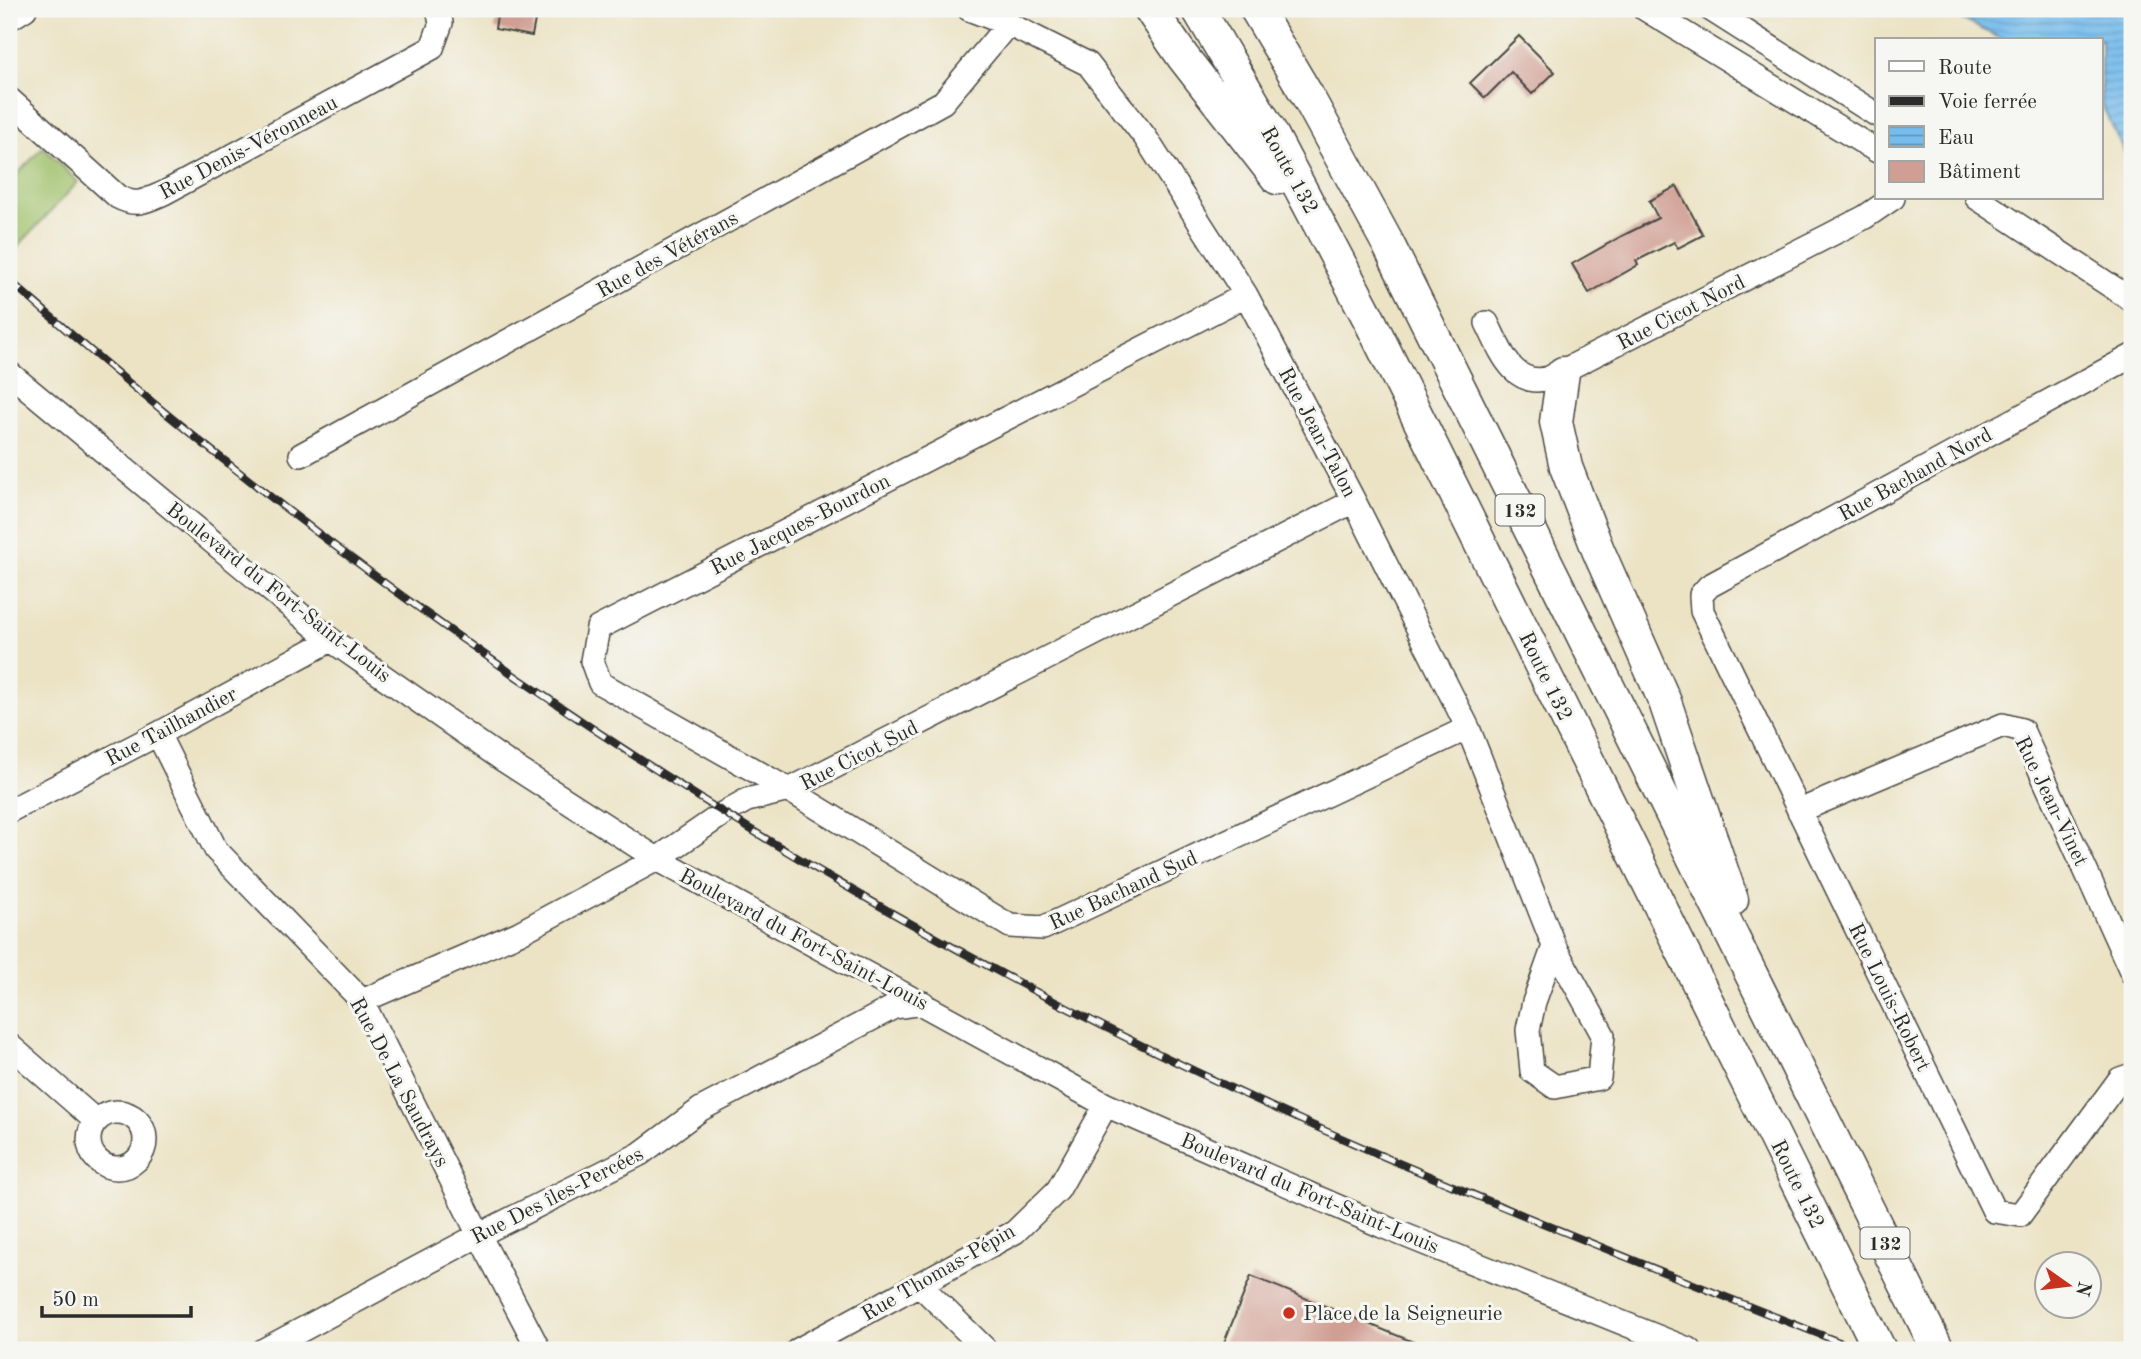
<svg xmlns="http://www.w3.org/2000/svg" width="2141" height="1359" viewBox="0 0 2141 1359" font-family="'Old Standard TT',serif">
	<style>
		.park { fill: #9fc069; stroke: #65764a; stroke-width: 2 }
		.water { fill: url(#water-rules); stroke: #50748c; stroke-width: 2 }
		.building { fill: #d09e93 }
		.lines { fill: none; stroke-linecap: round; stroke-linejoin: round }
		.minor-casing { stroke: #484742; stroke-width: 26 }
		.highway-casing { stroke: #484742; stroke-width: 35 }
		.minor { stroke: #fff; stroke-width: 23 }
		.highway { stroke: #fff; stroke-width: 32 }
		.rail-casing { stroke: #2b2b2b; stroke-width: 8 }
		.rail { stroke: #f6f6f2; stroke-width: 5; stroke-dasharray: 16; stroke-linecap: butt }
		.poi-dot { fill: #c8321e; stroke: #f6f6f2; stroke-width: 2.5 }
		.labels { text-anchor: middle; stroke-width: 6; stroke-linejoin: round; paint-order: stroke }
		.shield { fill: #f6f6f2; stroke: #686867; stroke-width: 2 }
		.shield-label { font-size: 19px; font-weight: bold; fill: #2b2b2b }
		.street-label { font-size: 21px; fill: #2b2b2b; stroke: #f6f6f2 }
		.poi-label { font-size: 21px; fill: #2b2b2b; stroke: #f6f6f2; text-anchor: start }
	</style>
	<defs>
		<pattern id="water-rules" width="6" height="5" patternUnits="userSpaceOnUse" patternTransform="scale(1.75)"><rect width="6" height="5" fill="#76bced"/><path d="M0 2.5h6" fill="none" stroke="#6199c0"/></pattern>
	</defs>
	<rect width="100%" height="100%" fill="#f6f6f2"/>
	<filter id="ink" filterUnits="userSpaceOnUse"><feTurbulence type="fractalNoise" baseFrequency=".0143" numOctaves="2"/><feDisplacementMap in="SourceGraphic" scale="14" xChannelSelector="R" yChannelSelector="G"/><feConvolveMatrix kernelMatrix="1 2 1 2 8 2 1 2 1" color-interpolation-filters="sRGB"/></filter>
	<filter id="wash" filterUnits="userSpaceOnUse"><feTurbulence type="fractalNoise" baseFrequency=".00686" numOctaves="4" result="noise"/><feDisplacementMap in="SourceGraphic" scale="28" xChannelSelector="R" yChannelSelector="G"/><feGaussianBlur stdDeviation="1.57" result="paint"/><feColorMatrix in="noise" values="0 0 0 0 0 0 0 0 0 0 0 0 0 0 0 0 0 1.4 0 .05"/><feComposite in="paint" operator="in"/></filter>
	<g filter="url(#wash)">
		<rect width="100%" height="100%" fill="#ece3c5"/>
		<path class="park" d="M43,147L78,182L9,256V183Z"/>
		<path class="water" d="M1941,9H2132V168L2101,103V40H2004Z"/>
		<g id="blocks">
			<path class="building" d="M498,9H537L532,36L495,29Z
				M1519,36L1555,72L1532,94L1511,72L1485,98L1470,83Z
				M1677,186L1703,235L1678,248L1674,242L1636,261L1638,265L1589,293L1572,264L1622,236L1658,218L1649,201Z
				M1251,1276L1433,1350H1221Z"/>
		</g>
	</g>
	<g filter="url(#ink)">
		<use href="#blocks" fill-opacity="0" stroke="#484742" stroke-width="2"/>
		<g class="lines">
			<defs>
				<path id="minor" d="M969,9L1008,24L1088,64L1145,137L1246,295L1354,501L1468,728L1554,946L1603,1035L1599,1078L1555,1087L1532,1071L1528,1030L1534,1002L1554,946
					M1645,9L1877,151
					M1710,9L1877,115
					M9,19L25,9
					M9,99L118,197C137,207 145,201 164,193L432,48L441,23L438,9
					M1977,198L2132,300
					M1246,295L598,628L592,661L600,683L789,790L1010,926L1043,928L1468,728
					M1487,323C1500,349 1513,389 1549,378L1828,236L1865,217L1893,198
					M2132,356L1709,586L1701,595L1702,611L1994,1211L2020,1215L2120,1079L2132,1075
					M9,373L331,640L502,759L657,859L1106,1105L1382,1226L1690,1350
					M301,455L943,102L1008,24
					M158,734L216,850L362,1001L479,1235L539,1350
					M9,811L158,734L331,640
					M1799,811L2003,725L2022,730L2132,973
					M362,1001L519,933L657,859L724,813L747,800L789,790L1354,501
					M9,1045L96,1121
					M89 1140a28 28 0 1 1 56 0a28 28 0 1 1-56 0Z
					M920,1285L986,1350
					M264,1350L479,1235L640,1154L701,1109L894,1007L923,1003
					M798,1350L1015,1232L1058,1190L1106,1105"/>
				<path id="highway" d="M1150,9L1183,57L1277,178
					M1198,9L1269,129L1368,317L1880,1350
					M1256,9L1307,95L1387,242L1938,1350
					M1563,373L1556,422L1566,467L1598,550L1665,702L1732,900"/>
			</defs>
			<use href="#minor" class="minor-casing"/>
			<use href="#highway" class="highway-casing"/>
			<use href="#minor" class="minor"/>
			<use href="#highway" class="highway"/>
			<defs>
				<path id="rail" d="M9,280C329,563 695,817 1075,1012C1329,1142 1595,1245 1859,1350"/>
			</defs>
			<use href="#rail" class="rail-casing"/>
			<use href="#rail" class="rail"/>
		</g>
	</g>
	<circle class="poi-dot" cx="1289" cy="1313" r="7"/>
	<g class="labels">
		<g class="shield">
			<rect x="1495.5" y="494.5" width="49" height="31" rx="5"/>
			<rect x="1860.5" y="1227.5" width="49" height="31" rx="5"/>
		</g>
		<g class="shield-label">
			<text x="1520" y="517">132</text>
			<text x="1885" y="1250">132</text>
		</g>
		<g class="street-label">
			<text transform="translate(248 147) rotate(-28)" y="7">Rue Denis-Véronneau</text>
			<text transform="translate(1290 170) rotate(61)" y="7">Route 132</text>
			<text transform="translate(667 254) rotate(-29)" y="7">Rue des Vétérans</text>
			<text transform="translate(1681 312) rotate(-27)" y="7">Rue Cicot Nord</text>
			<text transform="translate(1318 432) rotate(62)" y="7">Rue Jean-Talon</text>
			<text transform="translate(1915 474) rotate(-29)" y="7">Rue Bachand Nord</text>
			<text transform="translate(800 524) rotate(-27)" y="7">Rue Jacques-Bourdon</text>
			<text transform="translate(279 592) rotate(38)" y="7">Boulevard du Fort-Saint-Louis</text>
			<text transform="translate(1546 676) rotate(64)" y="7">Route 132</text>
			<text transform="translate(171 726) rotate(-28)" y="7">Rue Tailhandier</text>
			<text transform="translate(859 755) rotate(-27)" y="7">Rue Cicot Sud</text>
			<text transform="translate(2052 801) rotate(64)" y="7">Rue Jean-Vinet</text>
			<text transform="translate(1123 890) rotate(-25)" y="7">Rue Bachand Sud</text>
			<text transform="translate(804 939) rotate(28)" y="7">Boulevard du Fort-Saint-Louis</text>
			<text transform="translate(1890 997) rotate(64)" y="7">Rue Louis-Robert</text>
			<text transform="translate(400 1082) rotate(62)" y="7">Rue De La Saudrays</text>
			<text transform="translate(1798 1184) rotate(64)" y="7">Route 132</text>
			<text transform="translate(1310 1193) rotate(23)" y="7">Boulevard du Fort-Saint-Louis</text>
			<text transform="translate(557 1195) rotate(-27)" y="7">Rue Des îles-Percées</text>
			<text transform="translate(938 1272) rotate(-30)" y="7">Rue Thomas-Pépin</text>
		</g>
		<g class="poi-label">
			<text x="1303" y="1320">Place de la Seigneurie</text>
		</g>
	</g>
	<rect width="2141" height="1359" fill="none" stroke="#f6f6f2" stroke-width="35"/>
	<rect x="1875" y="38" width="228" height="161" fill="#f6f6f2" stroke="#a5a5a2" stroke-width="2"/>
	<rect x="1889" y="61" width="35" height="10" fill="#ffffff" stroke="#a5a5a2" stroke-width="2"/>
	<text x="1938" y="74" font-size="21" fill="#2b2b2b">Route</text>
	<rect x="1889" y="96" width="35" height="10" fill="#2b2b2b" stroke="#a5a5a2" stroke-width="2"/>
	<text x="1938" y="108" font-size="21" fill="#2b2b2b">Voie ferrée</text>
	<rect x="1889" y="126" width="35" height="21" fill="url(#water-rules)" stroke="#a5a5a2" stroke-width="2"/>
	<text x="1938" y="144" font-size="21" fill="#2b2b2b">Eau</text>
	<rect x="1889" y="161" width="35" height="21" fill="#d09e93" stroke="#a5a5a2" stroke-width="2"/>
	<text x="1938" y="178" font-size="21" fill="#2b2b2b">Bâtiment</text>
	<g transform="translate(2068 1285) rotate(104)"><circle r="33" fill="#f6f6f2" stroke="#a5a5a2" stroke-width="2"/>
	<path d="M0-5L12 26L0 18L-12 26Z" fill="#c8321e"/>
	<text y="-10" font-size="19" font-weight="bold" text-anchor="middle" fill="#2b2b2b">N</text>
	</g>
	<path d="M42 1306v10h149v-10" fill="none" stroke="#2b2b2b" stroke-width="3.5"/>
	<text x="52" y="1306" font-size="21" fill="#2b2b2b" stroke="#f6f6f2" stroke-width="5" paint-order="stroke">50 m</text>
</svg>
